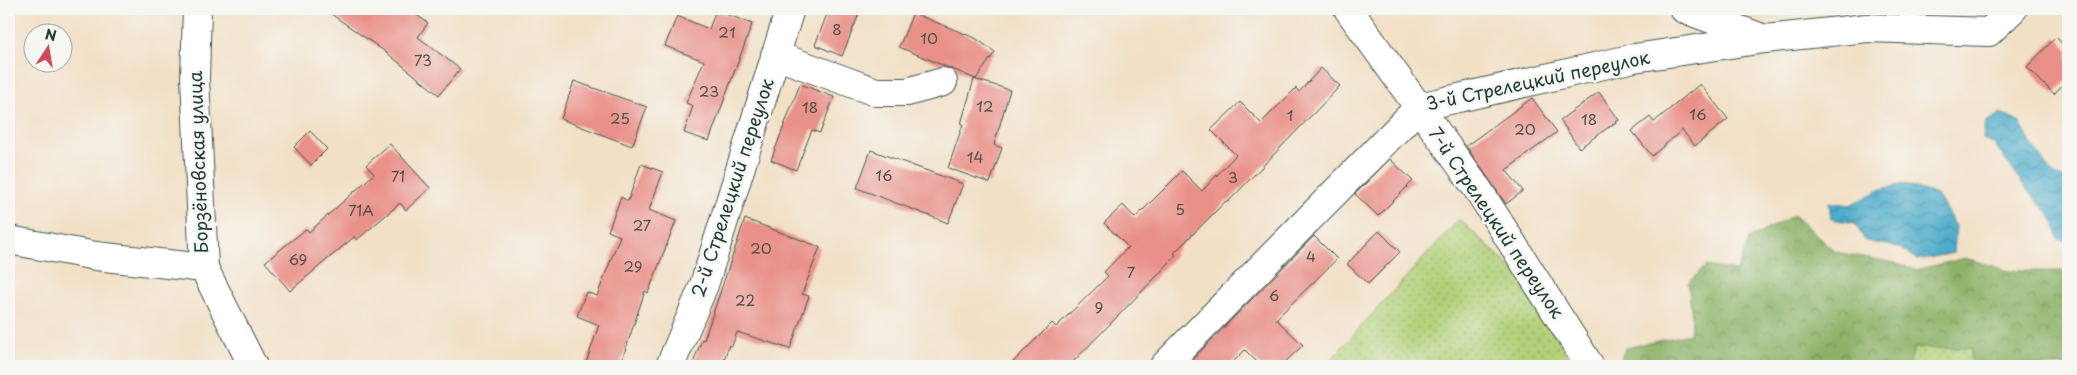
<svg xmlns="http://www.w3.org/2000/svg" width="2077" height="375" viewBox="0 0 2077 375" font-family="'Playpen Sans',sans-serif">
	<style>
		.grass { fill: url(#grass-dots); stroke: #688656 }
		.forest { fill: url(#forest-crowns); stroke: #56784e }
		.water { fill: url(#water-waves); stroke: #367480 }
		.building { fill: #e99189 }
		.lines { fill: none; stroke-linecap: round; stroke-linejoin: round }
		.minor-casing { stroke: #3f554a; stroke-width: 30 }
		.minor { stroke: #fff; stroke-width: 28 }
		.labels { text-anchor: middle; stroke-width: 5; stroke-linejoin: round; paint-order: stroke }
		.number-label { font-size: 15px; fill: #525249 }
		.street-label { font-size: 18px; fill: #1f3d34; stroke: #f6f6f2 }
	</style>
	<defs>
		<pattern id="grass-dots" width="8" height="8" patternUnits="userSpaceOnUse" patternTransform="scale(1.25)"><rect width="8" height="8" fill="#b1d077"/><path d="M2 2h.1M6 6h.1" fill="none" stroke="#8faa62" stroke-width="1.8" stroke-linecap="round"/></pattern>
		<pattern id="forest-crowns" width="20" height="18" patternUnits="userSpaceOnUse" patternTransform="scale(1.25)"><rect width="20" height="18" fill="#8cb268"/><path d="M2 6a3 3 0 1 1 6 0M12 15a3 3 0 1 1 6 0" fill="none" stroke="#729256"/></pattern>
		<pattern id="water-waves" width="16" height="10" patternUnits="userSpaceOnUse" patternTransform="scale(1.25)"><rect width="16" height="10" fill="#4daccb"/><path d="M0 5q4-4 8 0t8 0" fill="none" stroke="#3f8da6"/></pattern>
	</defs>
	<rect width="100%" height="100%" fill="#f6f6f2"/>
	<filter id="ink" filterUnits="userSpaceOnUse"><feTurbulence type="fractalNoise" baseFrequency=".02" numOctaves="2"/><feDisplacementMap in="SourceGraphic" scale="10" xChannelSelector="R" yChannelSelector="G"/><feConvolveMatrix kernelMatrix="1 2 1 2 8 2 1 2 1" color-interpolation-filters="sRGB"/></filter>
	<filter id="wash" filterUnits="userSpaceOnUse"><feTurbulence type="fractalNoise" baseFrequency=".0096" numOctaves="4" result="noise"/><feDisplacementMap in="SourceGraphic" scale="20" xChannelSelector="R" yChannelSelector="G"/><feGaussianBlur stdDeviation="1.12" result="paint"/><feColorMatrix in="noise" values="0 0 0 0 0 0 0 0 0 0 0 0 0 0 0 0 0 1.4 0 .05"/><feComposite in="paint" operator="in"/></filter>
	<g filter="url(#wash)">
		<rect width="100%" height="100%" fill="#f2e0c6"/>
		<path class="grass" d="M1459,219L1518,274L1574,366H1325Z
			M1914,348H1972L1971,366H1909Z"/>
		<path class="forest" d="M1794,215L1836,252L1895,263L1916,270L1965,258L2009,271H2068V366H1971V348H1914L1909,366H1619L1625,348L1690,334L1692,318L1688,283L1706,266L1737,271L1749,239Z"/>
		<path class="water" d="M2001,113L2019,121L2033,147L2053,174L2068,181V241L2058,239L2054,222L2049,214L2024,186L1995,145L1983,139L1986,122Z
			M1905,184L1937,195L1956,226L1954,253L1918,260L1898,247L1865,241L1855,223L1831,219L1829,202L1850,205L1881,189Z"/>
		<g id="blocks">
			<path class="building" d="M324,9H408L428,23L418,37L460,69L439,95L387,53Z
				M829,9H861L842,56L815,45Z
				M716,10L752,24L709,141L684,133L693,106L686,103L704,61L665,46L677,16L709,29Z
				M913,13L975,38L995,52L976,79L899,47Z
				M2056,37L2068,50V79L2054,94L2027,67Z
				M1321,68L1340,86L1228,202L1226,201L1174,253L1176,255L1158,275L1069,366H1009L1052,323L1056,327L1108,276L1104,272L1128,247L1104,223L1123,205L1135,218L1182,171L1202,191L1236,155L1211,130L1240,102L1261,123L1296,88L1299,92Z
				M974,79L1010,90L994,145L1002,148L990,183L948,168L963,124H961Z
				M574,81L647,107L632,146L561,119Z
				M800,84L834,97L820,133L812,130L796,170L771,160Z
				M1700,84L1728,119L1695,146L1682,130L1652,156L1632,131L1650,117L1654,122Z
				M1599,92L1619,120L1579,148L1560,120Z
				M1532,98L1557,132L1506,170L1523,191L1506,204L1466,146Z
				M310,131L327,149L311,165L294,147Z
				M390,144L430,188L406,210L400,203L357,240L354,237L290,291L265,262L306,229L309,232L374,174L366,165Z
				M871,150L963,184L948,223L857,188Z
				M1390,159L1413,181L1378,216L1355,194Z
				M641,164L663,172L649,210L676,221L648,293L645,291L620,366H585L599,325L577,316L586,292L597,296L620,236L608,231L621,197L628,201Z
				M745,219L820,247L802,294L809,296L790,349L737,332L732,346L729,345L722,366H692L702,339L704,340Z
				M1379,231L1400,252L1368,284L1347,264Z
				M1314,236L1337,259L1276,319L1303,345L1281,366H1261L1245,350L1229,366H1186Z"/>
		</g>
	</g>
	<g filter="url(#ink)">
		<use href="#blocks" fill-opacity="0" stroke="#3f554a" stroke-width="1"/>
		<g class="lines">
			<defs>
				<path id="minor" d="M1348,9L1479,191L1590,366
					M1684,9L1762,38
					M775,55L876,92H907L943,82
					M9,240L96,256L204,268L195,78L197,9
					M204,268L253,366
					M670,366L704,285L790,9
					M1164,366L1419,107L1634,58L1765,39L1867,28L1989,32L2013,9"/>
			</defs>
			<use href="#minor" class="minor-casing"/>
			<use href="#minor" class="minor"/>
		</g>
	</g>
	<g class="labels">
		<g class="number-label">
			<text x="837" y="35">8</text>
			<text x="727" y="38">21</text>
			<text x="929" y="44">10</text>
			<text x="423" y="66">73</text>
			<text x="709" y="97">23</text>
			<text x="985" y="112">12</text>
			<text x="810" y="113">18</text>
			<text x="1698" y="120">16</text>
			<text x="1290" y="121">1</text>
			<text x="620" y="124">25</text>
			<text x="1589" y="125">18</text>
			<text x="1525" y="135">20</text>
			<text x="975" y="163">14</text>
			<text x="884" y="181">16</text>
			<text x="398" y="182">71</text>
			<text x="1233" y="183">3</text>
			<text x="1180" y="215">5</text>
			<text x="361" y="216">71А</text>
			<text x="642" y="231">27</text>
			<text x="761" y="254">20</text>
			<text x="1311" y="262">4</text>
			<text x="298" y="265">69</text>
			<text x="633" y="272">29</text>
			<text x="1131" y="278">7</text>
			<text x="1274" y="301">6</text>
			<text x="745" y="306">22</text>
			<text x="1099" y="313">9</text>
		</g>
		<g class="street-label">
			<text transform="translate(1538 81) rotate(-12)" y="6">3-й Стрелецкий переулок</text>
			<text transform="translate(199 162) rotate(-92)" y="6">Борзёновская улица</text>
			<text transform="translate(733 188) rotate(-72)" y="6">2-й Стрелецкий переулок</text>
			<text transform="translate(1496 223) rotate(56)" y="6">7-й Стрелецкий переулок</text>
		</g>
	</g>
	<rect width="2077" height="375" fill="none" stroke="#f6f6f2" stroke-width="30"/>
	<g transform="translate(48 48) rotate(12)"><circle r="24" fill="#f6f6f2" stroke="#a0aca6"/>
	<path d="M0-4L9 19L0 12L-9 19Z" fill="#d1495b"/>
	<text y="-8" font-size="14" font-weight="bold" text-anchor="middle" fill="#1f3d34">N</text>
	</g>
</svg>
